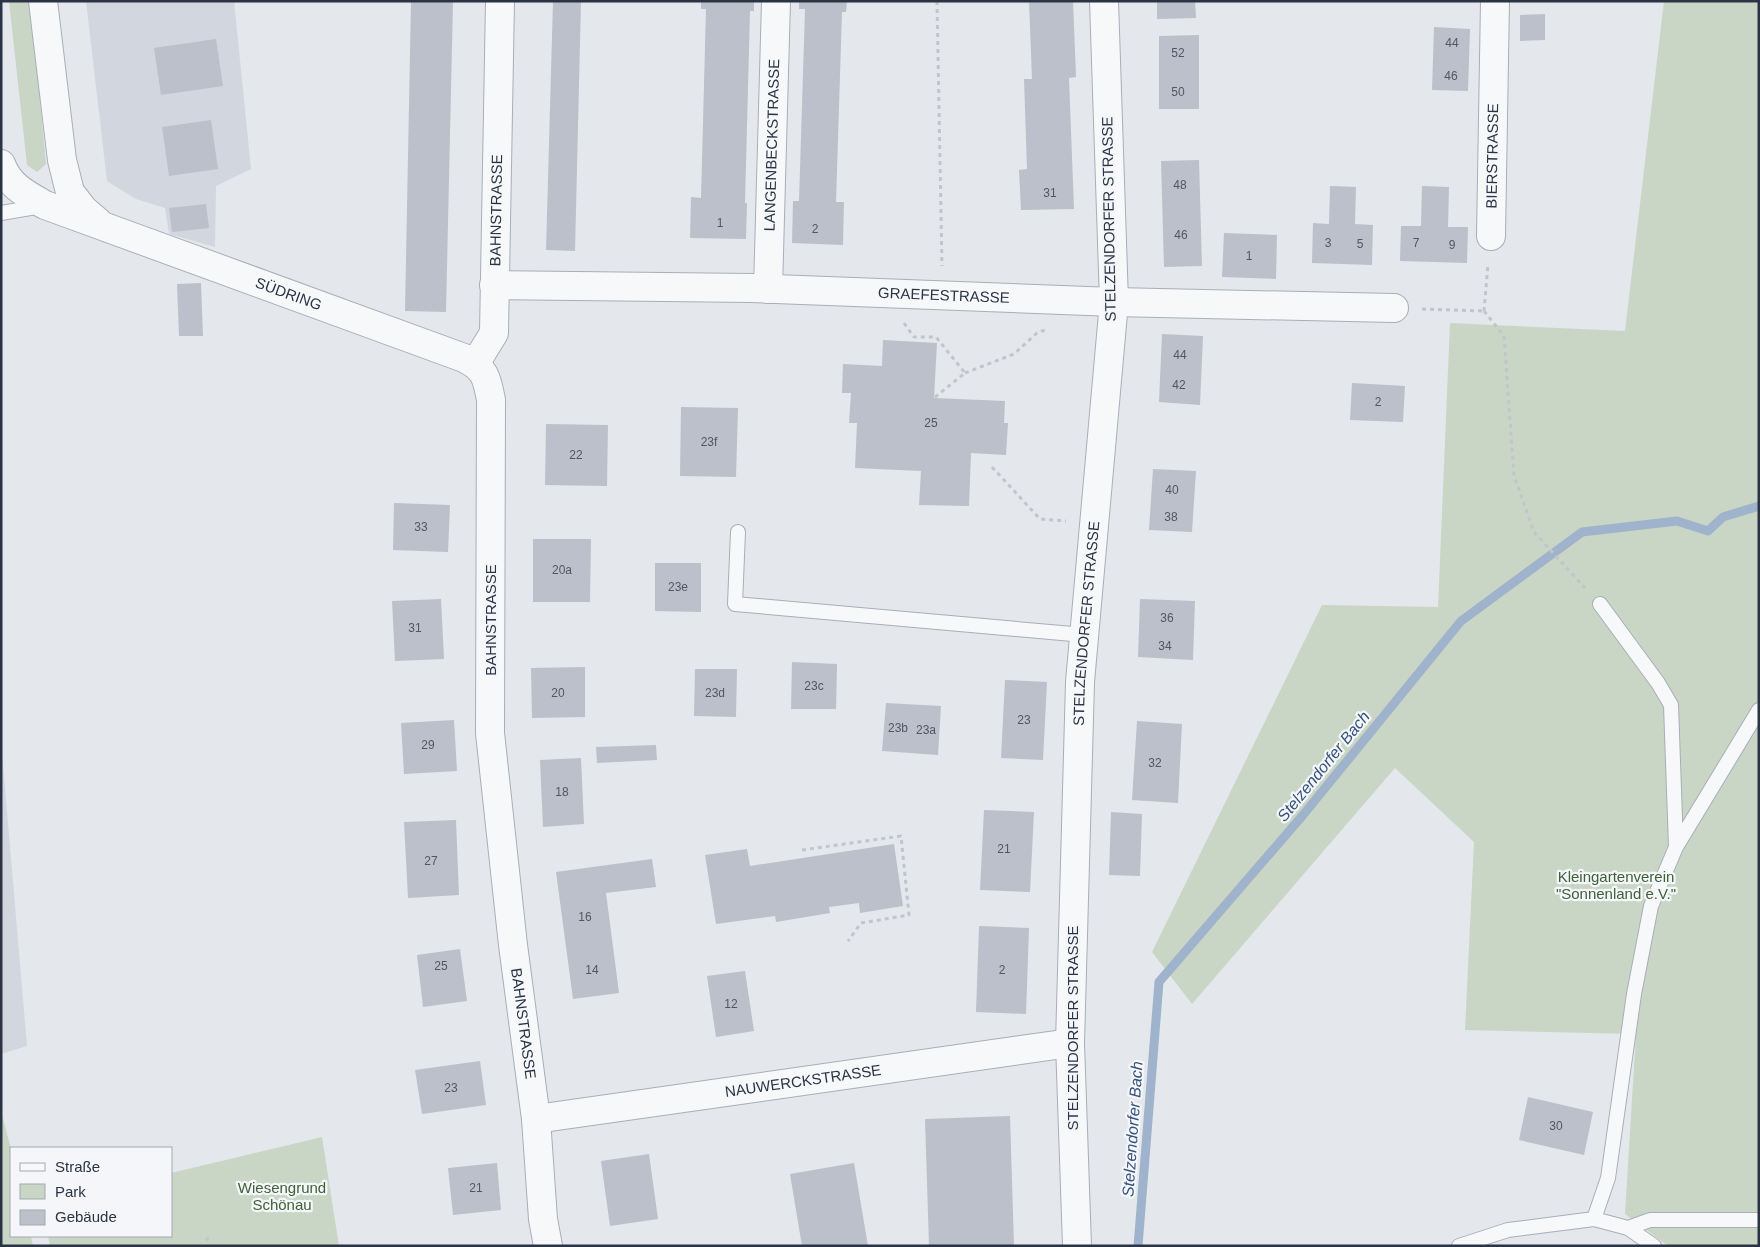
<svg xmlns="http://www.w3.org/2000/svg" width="1760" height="1247" viewBox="0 0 1760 1247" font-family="Arial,sans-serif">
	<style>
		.built { fill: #d2d6de }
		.green { fill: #c9d6c5 }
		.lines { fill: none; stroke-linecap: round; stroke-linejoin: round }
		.stream { stroke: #9fb4cc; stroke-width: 9 }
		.building { fill: #bbc0ca }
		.service-casing { stroke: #a9aeb7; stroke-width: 16 }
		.minor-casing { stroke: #a9aeb7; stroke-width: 30 }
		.tertiary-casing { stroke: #a9aeb7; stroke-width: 30 }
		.path { stroke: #c2c5cb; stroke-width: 3; stroke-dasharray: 4 4; stroke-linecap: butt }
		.service { stroke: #f7f8fa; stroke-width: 14 }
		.minor { stroke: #f7f8fa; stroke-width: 28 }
		.tertiary { stroke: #f7f8fa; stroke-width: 28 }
		.labels { text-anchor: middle; stroke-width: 4.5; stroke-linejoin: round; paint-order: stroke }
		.number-label { font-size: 12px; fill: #4f5766 }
		.street-label { font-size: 15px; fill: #2b3445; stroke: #f4f6f9 }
		.park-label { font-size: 15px; fill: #3f6138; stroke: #f4f6f9 }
		.water-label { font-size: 16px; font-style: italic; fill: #34527a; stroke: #f4f6f9 }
	</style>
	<rect width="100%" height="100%" fill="#e4e7ec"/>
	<path class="built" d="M86,1H234L251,169L216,186L215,247L169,234L165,208L136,199L107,181Z
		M1,741L27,1046L1,1054Z"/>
	<path class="green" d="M9,1H31L46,164L37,172L27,165Z
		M1664,1H1759V1246H1668L1625,1214L1636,1034L1465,1030L1474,842L1395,768L1192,1004L1152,952L1322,605L1438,607L1450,323L1625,331Z
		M1,1111L11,1149V1236H31L33,1246H1Z
		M322,1137L339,1246H50L48,1236H171V1173Z"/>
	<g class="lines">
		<path class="stream" d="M1138,1246L1159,982L1303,815L1461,621L1582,532L1677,521L1708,531L1723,517L1759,506"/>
	</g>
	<path class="building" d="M411,1H453L446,312L405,311Z
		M553,1H581L575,251L546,250Z
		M701,1H754V11H750L745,203H747L746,239L690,238L691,197L701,198L706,9H701Z
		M799,1H847L846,12H842L836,202H844L843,245L792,243L793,201H799L805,9H799Z
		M1029,1H1073L1076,77L1069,78L1074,209L1021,210L1019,170L1027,169L1024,79H1032Z
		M1157,1H1195L1196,18L1157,19Z
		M1545,14V40L1520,41V15Z
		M1434,27L1470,29L1468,91L1432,90Z
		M1199,35V109H1159V36Z
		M216,39L223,86L161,95L154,48Z
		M211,120L218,169L169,176L162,127Z
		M1199,160L1202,266L1164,267L1161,161Z
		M1330,186L1356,187L1355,224L1373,225L1372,265L1312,263L1313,223L1329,224Z
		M1422,186L1449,187L1448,227H1468L1467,263L1400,261L1401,226H1421Z
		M206,204L209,228L172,232L169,208Z
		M1224,233L1277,235L1276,279L1222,277Z
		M201,283L203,336H179L177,284Z
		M1162,334L1203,336L1200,405L1159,402Z
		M883,340L937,343L934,398L1005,401L1004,423H1008L1006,455L971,453L969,506L919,505L921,471L855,468L857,423H849L851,393H842L843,364L882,366Z
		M1352,383L1405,386L1403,422L1350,420Z
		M681,407L738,408L736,477L680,476Z
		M546,424L608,425L607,486L545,485Z
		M1153,469L1196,471L1192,532L1149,530Z
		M394,503L450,505L448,552L393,550Z
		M533,539H591L590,602H533Z
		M655,563H701V612L655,611Z
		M441,599L444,659L395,661L392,601Z
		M1140,599L1195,601L1193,660L1138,657Z
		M792,662L837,664L836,709H791Z
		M585,667V717L532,718L531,668Z
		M695,669H737L736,717L694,716Z
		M1005,680L1047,682L1043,760L1001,758Z
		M886,703L941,706L938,755L882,751Z
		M454,720L457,771L404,774L401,723Z
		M1137,721L1182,724L1178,803L1132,800Z
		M656,745L657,760L597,763L596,747Z
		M581,758L584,824L543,827L540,760Z
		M984,810L1034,812L1030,892L980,890Z
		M1111,812L1142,814L1140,876L1109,875Z
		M456,820L459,895L408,898L404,822Z
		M894,844L903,906L860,913L859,903L829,907L830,913L776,922L775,916L716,924L705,855L747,849L750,866Z
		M652,859L656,887L606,893L619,993L573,999L556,872Z
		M979,926L1029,928L1026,1014L976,1012Z
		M460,949L467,1001L423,1007L417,955Z
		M745,971L754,1031L716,1037L707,976Z
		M480,1061L486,1105L422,1114L415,1070Z
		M1528,1097L1593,1112L1584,1155L1519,1140Z
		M1010,1116L1014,1246H929L925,1119Z
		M649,1154L658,1219L610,1226L601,1161Z
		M497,1163L501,1210L453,1215L448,1168Z
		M854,1163L868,1246H802L790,1174Z"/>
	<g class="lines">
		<defs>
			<path id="service" d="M1,213L42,206
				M738,532L735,604L1084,635
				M1600,604L1658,683L1671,705L1676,847
				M1594,1219L1608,1178L1634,994L1651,906L1676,847L1759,710
				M1628,1228L1650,1220H1759
				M1459,1246L1508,1230L1594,1219L1628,1228L1654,1246"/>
			<g id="minor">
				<path id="s1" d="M1491,236L1495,1"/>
				<path id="s2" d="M494,285L752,288L1114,302L1394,308"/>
				<path id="s3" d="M768,289L776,1"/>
				<path id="s4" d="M475,364L494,333L500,1"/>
				<path id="s5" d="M1070,1043L1080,682L1114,302L1104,1"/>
				<path d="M536,1119L543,1219L548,1246"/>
			</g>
			<g id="tertiary">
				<path d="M43,1L62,160L70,192L84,210L98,222"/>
				<path id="s6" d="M1,164C9,186 26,194 45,205L464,358C485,368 487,378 491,400L490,733L513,945L536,1119L1070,1043L1077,1246"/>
			</g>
		</defs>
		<use href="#service" class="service-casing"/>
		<use href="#minor" class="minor-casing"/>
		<use href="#tertiary" class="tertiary-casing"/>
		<path class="path" d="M937,1L942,266
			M1422,309L1484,311
			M1484,311L1504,336L1514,476L1534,532L1585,588
			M1484,311L1488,264
			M904,323L914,337H936L965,373L934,398
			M965,373L1014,354L1037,333L1045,330
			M992,467L1040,519L1066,521
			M802,850L901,836L909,915L861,923L848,941
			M207,1237L209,1246"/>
		<use href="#service" class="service"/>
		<use href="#minor" class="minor"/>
		<use href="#tertiary" class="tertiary"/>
	</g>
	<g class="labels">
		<g class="number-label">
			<text x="1452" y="47">44</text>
			<text x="1178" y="57">52</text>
			<text x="1451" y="80">46</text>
			<text x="1178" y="96">50</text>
			<text x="1180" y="189">48</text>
			<text x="1050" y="197">31</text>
			<text x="720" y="227">1</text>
			<text x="815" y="233">2</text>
			<text x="1181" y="239">46</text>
			<text x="1328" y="247">3</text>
			<text x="1416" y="247">7</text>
			<text x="1360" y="248">5</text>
			<text x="1452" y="249">9</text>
			<text x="1249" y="260">1</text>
			<text x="1180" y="359">44</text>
			<text x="1179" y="389">42</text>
			<text x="1378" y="406">2</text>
			<text x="931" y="427">25</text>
			<text x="709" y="446">23f</text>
			<text x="576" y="459">22</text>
			<text x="1172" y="494">40</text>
			<text x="1171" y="521">38</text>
			<text x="421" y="531">33</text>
			<text x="562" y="574">20a</text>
			<text x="678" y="591">23e</text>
			<text x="1167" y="622">36</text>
			<text x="415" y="632">31</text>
			<text x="1165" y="650">34</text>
			<text x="814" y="690">23c</text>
			<text x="558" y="697">20</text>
			<text x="715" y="697">23d</text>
			<text x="1024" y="724">23</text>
			<text x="898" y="732">23b</text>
			<text x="926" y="734">23a</text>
			<text x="428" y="749">29</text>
			<text x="1155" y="767">32</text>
			<text x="562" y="796">18</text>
			<text x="1004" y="853">21</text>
			<text x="431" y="865">27</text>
			<text x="585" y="921">16</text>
			<text x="441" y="970">25</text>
			<text x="592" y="974">14</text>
			<text x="1002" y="974">2</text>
			<text x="731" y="1008">12</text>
			<text x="451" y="1092">23</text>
			<text x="1556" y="1130">30</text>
			<text x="476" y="1192">21</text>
		</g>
		<g class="street-label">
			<text dy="5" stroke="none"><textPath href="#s3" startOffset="144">LANGENBECKSTRASSE</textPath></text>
			<text dy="5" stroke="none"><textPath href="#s1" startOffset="80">BIERSTRASSE</textPath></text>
			<text dy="5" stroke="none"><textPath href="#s4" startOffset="159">BAHNSTRASSE</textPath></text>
			<text transform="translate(1109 219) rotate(-91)" y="5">STELZENDORFER STRASSE</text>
			<text dy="5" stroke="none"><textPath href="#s6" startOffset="321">SÜDRING</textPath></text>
			<text dy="5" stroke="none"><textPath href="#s2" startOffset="450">GRAEFESTRASSE</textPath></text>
			<text transform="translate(491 620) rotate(-90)" y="5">BAHNSTRASSE</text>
			<text dy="5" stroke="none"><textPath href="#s5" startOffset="420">STELZENDORFER STRASSE</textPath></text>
			<text dy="5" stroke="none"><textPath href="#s6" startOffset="1186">BAHNSTRASSE</textPath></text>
			<text transform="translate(1073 1028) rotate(-90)" y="5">STELZENDORFER STRASSE</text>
			<text dy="5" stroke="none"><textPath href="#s6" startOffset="1552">NAUWERCKSTRASSE</textPath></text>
		</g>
		<g class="park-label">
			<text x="1616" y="882">Kleingartenverein<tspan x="1616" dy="17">"Sonnenland e.V."</tspan></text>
			<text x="282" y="1193">Wiesengrund<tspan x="282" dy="17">Schönau</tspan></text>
		</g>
		<g class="water-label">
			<text transform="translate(1323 766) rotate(-51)" y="6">Stelzendorfer Bach</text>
			<text transform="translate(1132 1129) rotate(-86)" y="6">Stelzendorfer Bach</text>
		</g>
	</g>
	<rect width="1760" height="1247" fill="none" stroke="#2b3445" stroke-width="5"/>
	<rect x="10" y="1147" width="162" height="90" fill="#f4f6f9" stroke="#a4a8b1"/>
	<rect x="20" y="1163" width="25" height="8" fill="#f7f8fa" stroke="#a4a8b1"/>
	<text x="55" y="1172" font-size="15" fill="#2b3445">Straße</text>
	<rect x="20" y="1184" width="25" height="15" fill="#c9d6c5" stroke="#a4a8b1"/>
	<text x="55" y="1197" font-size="15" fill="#2b3445">Park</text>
	<rect x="20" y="1210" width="25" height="15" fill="#bbc0ca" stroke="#a4a8b1"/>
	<text x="55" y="1222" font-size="15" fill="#2b3445">Gebäude</text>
</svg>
